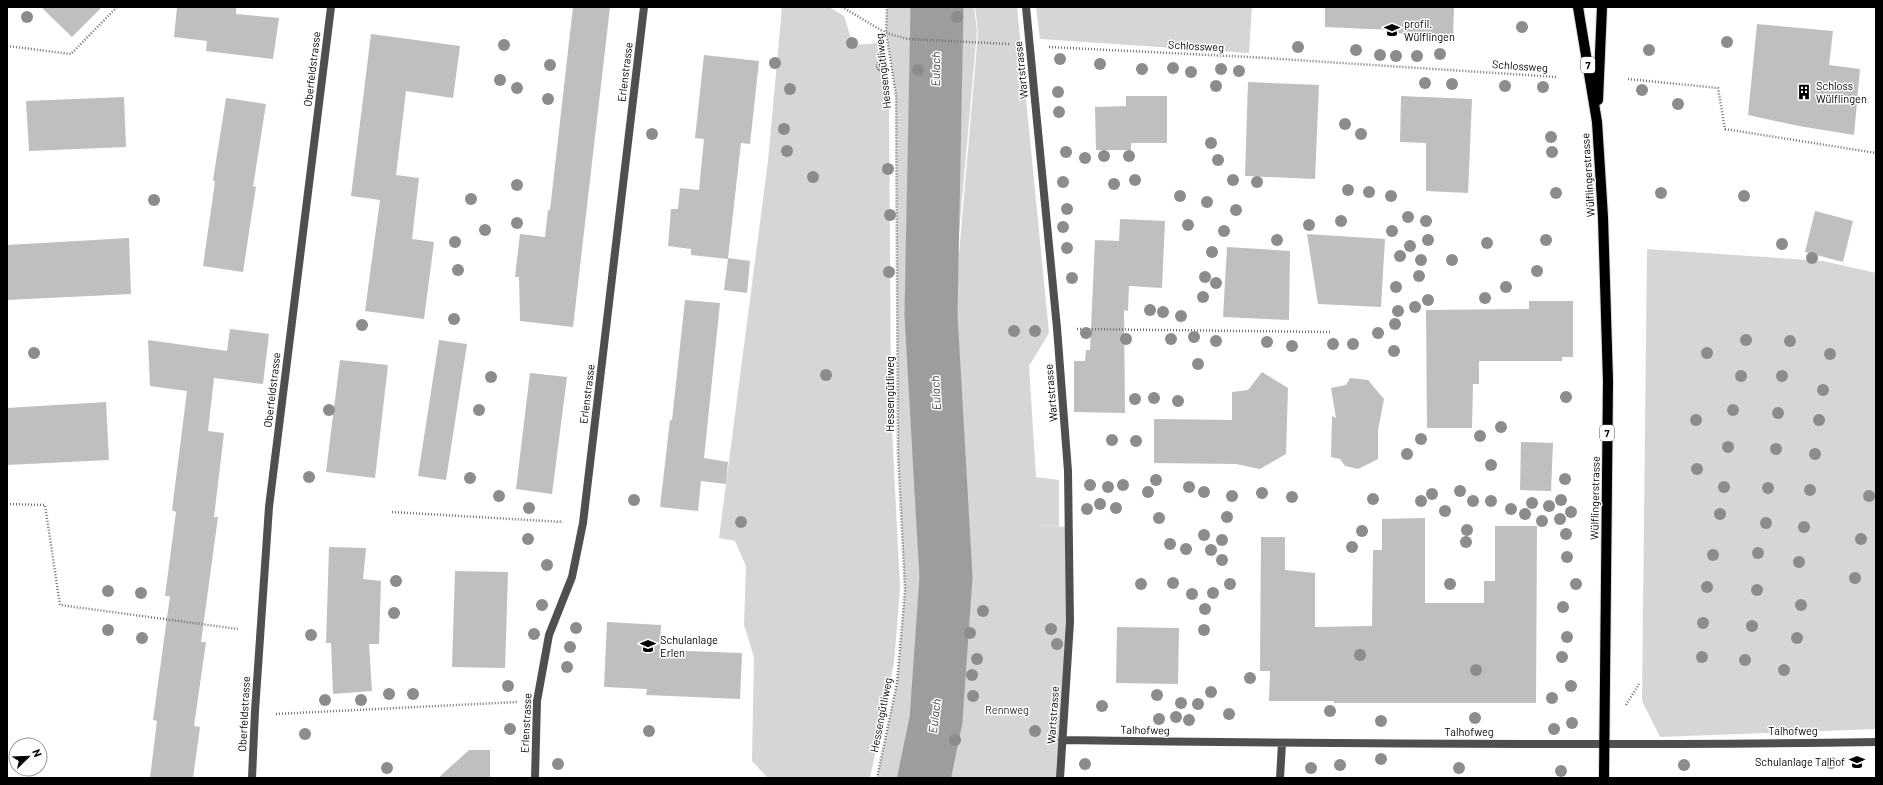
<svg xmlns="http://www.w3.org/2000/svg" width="1883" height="785" viewBox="0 0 1883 785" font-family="Barlow,sans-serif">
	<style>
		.green { fill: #d6d6d6 }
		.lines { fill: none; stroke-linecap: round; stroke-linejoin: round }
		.river { stroke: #9d9d9d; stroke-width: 53 }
		.building { fill: #bfbfbf }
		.primary-casing { stroke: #dbdbdb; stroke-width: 12 }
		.path { stroke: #717171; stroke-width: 2.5; stroke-dasharray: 1 2; stroke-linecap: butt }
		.street { stroke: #4f4f4f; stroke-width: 8 }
		.primary { stroke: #000; stroke-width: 10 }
		.tree { fill: #8c8c8c }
		.labels { text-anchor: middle; stroke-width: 3; stroke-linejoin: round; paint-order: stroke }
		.shield { fill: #fff; stroke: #4c4c4c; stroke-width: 1 }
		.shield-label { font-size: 10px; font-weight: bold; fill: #000 }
		.poi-label { font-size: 11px; fill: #000; stroke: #fff; text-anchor: start }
		.street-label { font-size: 11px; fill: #000; stroke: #fff }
		.park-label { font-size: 11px; fill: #2d2d2d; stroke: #fff }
		.water-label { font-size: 12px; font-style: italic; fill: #3e3e3e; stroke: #fff }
	</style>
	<rect width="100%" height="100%" fill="#fff"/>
	<path class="green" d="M782,7H829L844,16L853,45L880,43L889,97L891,408L900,588L894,663L870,778H768L752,761L754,657L744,625L746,566L735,541L719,538L768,161Z
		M887,7H974L977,31L950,336L960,400L952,336L978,33L975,7H1017L1049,333L1029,366L1036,477L1059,480V526L1036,525L1069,527L1070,622L1060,778H877L897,683L905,590L898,453L896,95L886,33Z
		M1036,7H1252L1249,53L1040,39Z
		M1647,249L1823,261L1876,273V729L1660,737L1642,701Z"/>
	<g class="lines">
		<path class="river" d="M924,778L936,720L946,577L931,315L937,7"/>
	</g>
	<path class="building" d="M41,7H102L72,37Z
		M177,7H236V14L279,18L273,59L206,51L207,41L174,37Z
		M573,7H610L573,327L520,321L519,277H515L520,234L545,237L548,210H550Z
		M1325,7H1454L1453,36L1391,33V30L1325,27Z
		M1757,24L1833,31L1829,65L1860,69L1854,135L1799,126L1748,115Z
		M371,34L460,46L453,98L406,91L396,175L419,178L412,239L434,242L424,319L365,311L380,200L351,196Z
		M704,55L759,61L750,144L741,143L728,258L750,261L747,293L724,290L728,259L691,255V249L668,246L671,209H678L680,188L699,190L704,139L695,138Z
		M1248,82L1319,85L1315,179L1245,176Z
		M1126,96H1167V143H1131V150H1096L1095,107L1126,106Z
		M1401,96L1472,99L1468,193L1426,191V143L1400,142Z
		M124,97L126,147L29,151L26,101Z
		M226,98L266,104L253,187L256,186L243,272L203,266L215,182L213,180Z
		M1815,211L1853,221L1843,262L1805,252Z
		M1120,219L1165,221L1162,288L1129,286L1128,311L1124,310L1125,413L1074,412V361H1085L1086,350H1090L1095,240L1119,241Z
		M1307,234L1385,239L1381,307L1318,304Z
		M129,238L131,294L7,300V245Z
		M1227,247L1290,251L1289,320L1223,317Z
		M685,300L720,303L704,458L728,462L726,484L701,481L698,511L660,507L670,420H672Z
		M1529,301H1573V357H1562V361H1479V384H1473L1472,428H1427L1426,310L1529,309Z
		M230,329L269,334L263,384L214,378L208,431L224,433L214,517H218L201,642H206L194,726L200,727L193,778H150L157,721L153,720L170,596H165L176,512L172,510L187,391L150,386L148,340L227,351Z
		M439,340L467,344L446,480L418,476Z
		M340,360L388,365L375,478L326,472Z
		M1262,372L1288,388L1286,454L1260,469L1236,464L1154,463V419L1232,420V392L1248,390Z
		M530,373L567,377L552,494L516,489Z
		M1350,378L1368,380L1384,399L1378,430V459L1358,469L1345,466L1340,459L1331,457L1332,416L1336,418L1331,388L1346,385Z
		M106,402L109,460L7,465V408Z
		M1521,442L1553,443L1551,491L1520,490Z
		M1425,518V603H1484V581H1495V526H1537L1536,703H1334V701H1269L1270,671H1260L1261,537H1285V570L1315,573V627L1372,626L1373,550H1382V519Z
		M329,547L366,548L363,579L381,581L379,644H369L372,691L333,694L331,643H326Z
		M455,571L508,572L505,668L452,667Z
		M607,622L661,625L660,650L742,653L740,699L646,695L647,689L604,687Z
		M1117,627L1179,628L1178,684L1116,683Z
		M469,750H490V778H438Z"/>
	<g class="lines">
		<defs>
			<path id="primary" d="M1578,7L1597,122L1603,217L1608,381L1604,778
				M1598,100L1602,7"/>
		</defs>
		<use href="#primary" class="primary-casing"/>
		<path class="path" d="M842,7L886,33L908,39L1010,44
			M7,46L71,54L117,7
			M1049,47L1250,57L1557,77
			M1628,79L1718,88L1725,129L1876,153
			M1077,329L1330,332
			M7,504L45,505L60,605L238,629
			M392,512L563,522
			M1626,705L1639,684
			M276,714L517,702
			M877,778L897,683L905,590L898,453L896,95L886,33L887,7"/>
		<path class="street" d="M1026,7L1057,328L1068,471L1070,622L1060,778
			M1062,740C1334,744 1605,746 1876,742
			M252,778L255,711L269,507L331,7
			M535,778L537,701L549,635L572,577L583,523L644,7
			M1280,778L1282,743"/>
		<use href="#primary" class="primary"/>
	</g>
	<g class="tree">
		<circle cx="27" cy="17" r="6"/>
		<circle cx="957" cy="17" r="6"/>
		<circle cx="1522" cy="27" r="6"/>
		<circle cx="1727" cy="42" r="6"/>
		<circle cx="852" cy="43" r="6"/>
		<circle cx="504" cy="45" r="6"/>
		<circle cx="1298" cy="47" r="6"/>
		<circle cx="1356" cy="50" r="6"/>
		<circle cx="1649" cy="50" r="6"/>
		<circle cx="1440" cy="54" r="6"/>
		<circle cx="1380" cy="55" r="6"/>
		<circle cx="1396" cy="56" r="6"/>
		<circle cx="1417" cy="56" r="6"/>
		<circle cx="1060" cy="59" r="6"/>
		<circle cx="775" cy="63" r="6"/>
		<circle cx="1100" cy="64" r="6"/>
		<circle cx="550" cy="65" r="6"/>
		<circle cx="882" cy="66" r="6"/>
		<circle cx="1173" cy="68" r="6"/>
		<circle cx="1142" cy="69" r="6"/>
		<circle cx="1221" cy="69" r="6"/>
		<circle cx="918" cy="70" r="6"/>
		<circle cx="1239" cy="71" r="6"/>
		<circle cx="1191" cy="72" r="6"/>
		<circle cx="500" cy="80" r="6"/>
		<circle cx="1425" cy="83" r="6"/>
		<circle cx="1452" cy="84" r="6"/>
		<circle cx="1216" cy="86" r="6"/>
		<circle cx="1505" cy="86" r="6"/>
		<circle cx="1543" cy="87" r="6"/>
		<circle cx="517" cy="88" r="6"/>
		<circle cx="790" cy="89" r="6"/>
		<circle cx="1642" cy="90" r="6"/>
		<circle cx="1058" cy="92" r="6"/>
		<circle cx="548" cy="99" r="6"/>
		<circle cx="1678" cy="104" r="6"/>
		<circle cx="1059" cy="112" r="6"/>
		<circle cx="1345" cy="124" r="6"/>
		<circle cx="784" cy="129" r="6"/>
		<circle cx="652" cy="134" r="6"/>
		<circle cx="1361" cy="134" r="6"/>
		<circle cx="1551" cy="137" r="6"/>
		<circle cx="1211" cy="143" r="6"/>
		<circle cx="787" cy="151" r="6"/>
		<circle cx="1066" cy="152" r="6"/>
		<circle cx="1552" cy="152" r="6"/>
		<circle cx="1104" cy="156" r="6"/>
		<circle cx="1129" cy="156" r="6"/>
		<circle cx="1085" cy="158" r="6"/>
		<circle cx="1218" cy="160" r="6"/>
		<circle cx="888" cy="169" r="6"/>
		<circle cx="813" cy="177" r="6"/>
		<circle cx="1135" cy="180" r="6"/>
		<circle cx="1233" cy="180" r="6"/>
		<circle cx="1063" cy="182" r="6"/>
		<circle cx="1257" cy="182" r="6"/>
		<circle cx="1114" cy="184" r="6"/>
		<circle cx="517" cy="185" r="6"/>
		<circle cx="1348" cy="190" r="6"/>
		<circle cx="1369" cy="192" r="6"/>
		<circle cx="1556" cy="193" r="6"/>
		<circle cx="1661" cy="193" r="6"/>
		<circle cx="1180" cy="196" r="6"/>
		<circle cx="1391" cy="196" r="6"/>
		<circle cx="1744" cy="196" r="6"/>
		<circle cx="471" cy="199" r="6"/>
		<circle cx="154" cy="200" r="6"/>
		<circle cx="1207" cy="202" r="6"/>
		<circle cx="1067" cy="209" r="6"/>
		<circle cx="1236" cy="210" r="6"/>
		<circle cx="890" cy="215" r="6"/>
		<circle cx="1408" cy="217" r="6"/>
		<circle cx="1341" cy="221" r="6"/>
		<circle cx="1426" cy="221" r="6"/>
		<circle cx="517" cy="223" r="6"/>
		<circle cx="1188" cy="225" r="6"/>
		<circle cx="1309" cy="225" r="6"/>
		<circle cx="1063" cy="227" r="6"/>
		<circle cx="485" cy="230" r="6"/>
		<circle cx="1224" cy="231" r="6"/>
		<circle cx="1392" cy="231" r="6"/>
		<circle cx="1277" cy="240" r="6"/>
		<circle cx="1428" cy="240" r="6"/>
		<circle cx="1546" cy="240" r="6"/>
		<circle cx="455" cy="242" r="6"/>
		<circle cx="1487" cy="243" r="6"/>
		<circle cx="1782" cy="244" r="6"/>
		<circle cx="1410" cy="246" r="6"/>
		<circle cx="1067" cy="248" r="6"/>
		<circle cx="1212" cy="252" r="6"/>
		<circle cx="1400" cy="256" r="6"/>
		<circle cx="1812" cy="258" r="6"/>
		<circle cx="1421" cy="260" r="6"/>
		<circle cx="1452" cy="260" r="6"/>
		<circle cx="458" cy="270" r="6"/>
		<circle cx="1537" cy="271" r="6"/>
		<circle cx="889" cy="272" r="6"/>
		<circle cx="1419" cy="276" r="6"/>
		<circle cx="1205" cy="277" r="6"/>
		<circle cx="1072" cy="278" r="6"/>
		<circle cx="1216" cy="283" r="6"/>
		<circle cx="1396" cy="287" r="6"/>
		<circle cx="1506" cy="287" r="6"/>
		<circle cx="1203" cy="297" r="6"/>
		<circle cx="1485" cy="298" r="6"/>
		<circle cx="1428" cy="300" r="6"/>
		<circle cx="1415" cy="307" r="6"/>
		<circle cx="1150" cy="310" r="6"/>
		<circle cx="1398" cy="311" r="6"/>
		<circle cx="1163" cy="312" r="6"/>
		<circle cx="1181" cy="316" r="6"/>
		<circle cx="454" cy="319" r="6"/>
		<circle cx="1395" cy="324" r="6"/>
		<circle cx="362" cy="325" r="6"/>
		<circle cx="1014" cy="331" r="6"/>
		<circle cx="1035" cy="331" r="6"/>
		<circle cx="1086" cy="333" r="6"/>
		<circle cx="1378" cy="333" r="6"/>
		<circle cx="1194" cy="337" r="6"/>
		<circle cx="1126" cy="339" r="6"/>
		<circle cx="1171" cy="339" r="6"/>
		<circle cx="1746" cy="340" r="6"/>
		<circle cx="1216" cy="341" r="6"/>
		<circle cx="1790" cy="341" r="6"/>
		<circle cx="1267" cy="342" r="6"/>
		<circle cx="1333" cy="344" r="6"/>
		<circle cx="1353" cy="344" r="6"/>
		<circle cx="1292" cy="346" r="6"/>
		<circle cx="1394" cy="351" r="6"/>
		<circle cx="34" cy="353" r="6"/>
		<circle cx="1707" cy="353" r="6"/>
		<circle cx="1830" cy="354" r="6"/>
		<circle cx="1198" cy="364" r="6"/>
		<circle cx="826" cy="375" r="6"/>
		<circle cx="1741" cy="376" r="6"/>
		<circle cx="1782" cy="376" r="6"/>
		<circle cx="491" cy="377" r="6"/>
		<circle cx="1823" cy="390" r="6"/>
		<circle cx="1566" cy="397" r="6"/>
		<circle cx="1154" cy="398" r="6"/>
		<circle cx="1135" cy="399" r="6"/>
		<circle cx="1178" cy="401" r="6"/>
		<circle cx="329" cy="410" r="6"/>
		<circle cx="479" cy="410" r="6"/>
		<circle cx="1733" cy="410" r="6"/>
		<circle cx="1778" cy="413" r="6"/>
		<circle cx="1696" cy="420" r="6"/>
		<circle cx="1819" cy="420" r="6"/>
		<circle cx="1501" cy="427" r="6"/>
		<circle cx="1480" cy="436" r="6"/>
		<circle cx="1421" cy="439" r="6"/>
		<circle cx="1112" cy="440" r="6"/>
		<circle cx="1136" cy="441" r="6"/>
		<circle cx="1728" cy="447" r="6"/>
		<circle cx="1776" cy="449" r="6"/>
		<circle cx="1407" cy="454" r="6"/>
		<circle cx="1815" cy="454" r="6"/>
		<circle cx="1491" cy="465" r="6"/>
		<circle cx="1697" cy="469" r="6"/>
		<circle cx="309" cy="477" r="6"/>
		<circle cx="470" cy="478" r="6"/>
		<circle cx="1565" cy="479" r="6"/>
		<circle cx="1156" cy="480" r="6"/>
		<circle cx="1090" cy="485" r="6"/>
		<circle cx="1123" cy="485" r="6"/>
		<circle cx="1108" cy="487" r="6"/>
		<circle cx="1189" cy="487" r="6"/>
		<circle cx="1724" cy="487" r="6"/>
		<circle cx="1768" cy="488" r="6"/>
		<circle cx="1810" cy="490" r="6"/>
		<circle cx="1460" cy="491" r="6"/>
		<circle cx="1148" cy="492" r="6"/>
		<circle cx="1204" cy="492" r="6"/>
		<circle cx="1262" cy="493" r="6"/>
		<circle cx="1432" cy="494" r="6"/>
		<circle cx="499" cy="496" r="6"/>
		<circle cx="1232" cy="496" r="6"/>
		<circle cx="1869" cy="496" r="6"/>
		<circle cx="1292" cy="497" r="6"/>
		<circle cx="1373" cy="499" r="6"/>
		<circle cx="634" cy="500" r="6"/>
		<circle cx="1561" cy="500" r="6"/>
		<circle cx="1421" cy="501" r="6"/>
		<circle cx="1473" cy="501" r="6"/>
		<circle cx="1491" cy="501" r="6"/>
		<circle cx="1532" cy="503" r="6"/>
		<circle cx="1100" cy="504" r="6"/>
		<circle cx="1549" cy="506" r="6"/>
		<circle cx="529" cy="508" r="6"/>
		<circle cx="1116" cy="508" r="6"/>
		<circle cx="1087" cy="509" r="6"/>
		<circle cx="1511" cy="509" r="6"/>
		<circle cx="1445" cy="511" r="6"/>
		<circle cx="1571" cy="512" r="6"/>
		<circle cx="1525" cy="514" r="6"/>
		<circle cx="1720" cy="514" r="6"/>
		<circle cx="1227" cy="517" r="6"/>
		<circle cx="1159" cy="518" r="6"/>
		<circle cx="1560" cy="519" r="6"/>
		<circle cx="1542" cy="521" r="6"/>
		<circle cx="741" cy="522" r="6"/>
		<circle cx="1766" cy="523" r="6"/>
		<circle cx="1804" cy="527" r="6"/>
		<circle cx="1467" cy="530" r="6"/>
		<circle cx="1362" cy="531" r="6"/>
		<circle cx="1566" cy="534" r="6"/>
		<circle cx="1204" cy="535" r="6"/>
		<circle cx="528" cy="539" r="6"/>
		<circle cx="1861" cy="539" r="6"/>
		<circle cx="1222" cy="540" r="6"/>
		<circle cx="1466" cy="542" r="6"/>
		<circle cx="1170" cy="544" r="6"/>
		<circle cx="1352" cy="547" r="6"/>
		<circle cx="1186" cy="549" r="6"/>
		<circle cx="1211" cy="550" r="6"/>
		<circle cx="1758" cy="553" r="6"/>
		<circle cx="1713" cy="555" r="6"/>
		<circle cx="1567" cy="557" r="6"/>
		<circle cx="1222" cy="560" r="6"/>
		<circle cx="1799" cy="562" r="6"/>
		<circle cx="547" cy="565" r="6"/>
		<circle cx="1855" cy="578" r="6"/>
		<circle cx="396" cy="581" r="6"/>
		<circle cx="1173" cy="583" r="6"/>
		<circle cx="1141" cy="584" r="6"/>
		<circle cx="1230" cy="584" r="6"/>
		<circle cx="1450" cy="584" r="6"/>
		<circle cx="1576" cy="584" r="6"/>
		<circle cx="1707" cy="587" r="6"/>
		<circle cx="1757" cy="590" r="6"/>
		<circle cx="108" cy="591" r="6"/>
		<circle cx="141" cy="593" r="6"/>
		<circle cx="1213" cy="593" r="6"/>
		<circle cx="1192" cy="594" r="6"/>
		<circle cx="542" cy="605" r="6"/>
		<circle cx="1801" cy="605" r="6"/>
		<circle cx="1563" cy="607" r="6"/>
		<circle cx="1205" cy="609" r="6"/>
		<circle cx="983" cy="611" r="6"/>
		<circle cx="394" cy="613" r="6"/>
		<circle cx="1703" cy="623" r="6"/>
		<circle cx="1752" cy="626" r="6"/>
		<circle cx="576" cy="628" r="6"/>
		<circle cx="1051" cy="629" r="6"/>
		<circle cx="108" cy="630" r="6"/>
		<circle cx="1204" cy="630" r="6"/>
		<circle cx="970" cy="633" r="6"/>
		<circle cx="534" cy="634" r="6"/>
		<circle cx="311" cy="635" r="6"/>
		<circle cx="1567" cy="637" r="6"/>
		<circle cx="142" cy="638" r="6"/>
		<circle cx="1797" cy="638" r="6"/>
		<circle cx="1057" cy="644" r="6"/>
		<circle cx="570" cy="647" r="6"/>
		<circle cx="1360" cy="655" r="6"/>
		<circle cx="1562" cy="657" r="6"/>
		<circle cx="1702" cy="657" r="6"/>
		<circle cx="977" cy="659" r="6"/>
		<circle cx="1745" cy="660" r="6"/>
		<circle cx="567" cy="667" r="6"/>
		<circle cx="1476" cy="670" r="6"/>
		<circle cx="1784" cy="670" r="6"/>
		<circle cx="972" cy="675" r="6"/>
		<circle cx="1250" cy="678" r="6"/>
		<circle cx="508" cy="686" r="6"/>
		<circle cx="1571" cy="686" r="6"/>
		<circle cx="1211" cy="692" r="6"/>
		<circle cx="389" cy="694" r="6"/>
		<circle cx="413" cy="694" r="6"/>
		<circle cx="1157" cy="695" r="6"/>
		<circle cx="973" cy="696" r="6"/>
		<circle cx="1552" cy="698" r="6"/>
		<circle cx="325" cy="700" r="6"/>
		<circle cx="361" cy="700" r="6"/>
		<circle cx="1181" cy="703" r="6"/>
		<circle cx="1198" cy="704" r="6"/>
		<circle cx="1102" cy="706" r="6"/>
		<circle cx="1330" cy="711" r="6"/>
		<circle cx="1229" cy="714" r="6"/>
		<circle cx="1176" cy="717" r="6"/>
		<circle cx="1475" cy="718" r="6"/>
		<circle cx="1159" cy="719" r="6"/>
		<circle cx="1189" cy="720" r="6"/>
		<circle cx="1381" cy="721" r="6"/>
		<circle cx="1572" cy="723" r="6"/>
		<circle cx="510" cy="729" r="6"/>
		<circle cx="1554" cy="729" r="6"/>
		<circle cx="649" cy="731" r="6"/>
		<circle cx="1035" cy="731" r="6"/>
		<circle cx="305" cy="734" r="6"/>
		<circle cx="955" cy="740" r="6"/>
		<circle cx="1381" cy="759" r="6"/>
		<circle cx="1831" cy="763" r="6"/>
		<circle cx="558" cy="764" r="6"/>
		<circle cx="1085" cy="764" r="6"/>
		<circle cx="1340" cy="765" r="6"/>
		<circle cx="1684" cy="765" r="6"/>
		<circle cx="387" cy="768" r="6"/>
		<circle cx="1311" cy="768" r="6"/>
		<circle cx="1459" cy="768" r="6"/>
		<circle cx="1561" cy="771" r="6"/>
	</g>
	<defs>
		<symbol id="school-bare" viewBox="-9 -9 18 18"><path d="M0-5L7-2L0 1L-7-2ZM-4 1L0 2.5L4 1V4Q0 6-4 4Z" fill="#000" stroke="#fff" stroke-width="2.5" paint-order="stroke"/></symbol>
		<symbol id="building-bare" viewBox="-9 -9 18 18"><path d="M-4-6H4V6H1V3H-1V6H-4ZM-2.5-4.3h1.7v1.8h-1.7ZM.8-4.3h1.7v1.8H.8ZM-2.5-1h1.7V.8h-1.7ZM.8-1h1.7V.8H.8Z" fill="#000" stroke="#fff" stroke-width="2.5" paint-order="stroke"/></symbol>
	</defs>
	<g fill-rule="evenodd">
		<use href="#school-bare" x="1381" y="19" width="22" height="22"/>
		<use href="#building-bare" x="1793" y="81" width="22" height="22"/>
		<use href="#school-bare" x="637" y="635" width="22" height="22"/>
		<use href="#school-bare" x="1846" y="751" width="22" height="22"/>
	</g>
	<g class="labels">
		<g class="shield">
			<rect x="1581" y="57" width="14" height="16" rx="3"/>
			<rect x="1600" y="425" width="14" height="16" rx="3"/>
		</g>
		<g class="shield-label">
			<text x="1588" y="69">7</text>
			<text x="1607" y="437">7</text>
		</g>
		<g class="poi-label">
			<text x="1404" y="28">profil.<tspan x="1404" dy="13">Wülflingen</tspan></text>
			<text x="1816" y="90">Schloss<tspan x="1816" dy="13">Wülflingen</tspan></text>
			<text x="660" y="644">Schulanlage<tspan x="660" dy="13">Erlen</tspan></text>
			<text x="1845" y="766" text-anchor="end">Schulanlage Talhof</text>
		</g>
		<g class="street-label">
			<text transform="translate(1196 46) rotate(3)" y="4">Schlossweg</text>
			<text transform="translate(1520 66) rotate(4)" y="4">Schlossweg</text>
			<text transform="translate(312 69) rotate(-83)" y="4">Oberfeldstrasse</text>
			<text transform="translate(1021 70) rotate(-96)" y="4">Wartstrasse</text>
			<text transform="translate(883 71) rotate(-96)" y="4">Hessengütliweg</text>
			<text transform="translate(625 72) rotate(-83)" y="4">Erlenstrasse</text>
			<text transform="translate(1588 175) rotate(-94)" y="4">Wülflingerstrasse</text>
			<text transform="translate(272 390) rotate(-83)" y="4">Oberfeldstrasse</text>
			<text transform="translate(1051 393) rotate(-95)" y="4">Wartstrasse</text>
			<text transform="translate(587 394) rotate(-83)" y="4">Erlenstrasse</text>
			<text transform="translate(890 394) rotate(-90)" y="4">Hessengütliweg</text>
			<text transform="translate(1595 498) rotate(-89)" y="4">Wülflingerstrasse</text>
			<text transform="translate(244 714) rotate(-87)" y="4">Oberfeldstrasse</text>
			<text transform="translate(881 715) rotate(-79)" y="4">Hessengütliweg</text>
			<text transform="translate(1053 715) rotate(-86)" y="4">Wartstrasse</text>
			<text transform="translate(526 723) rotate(-87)" y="4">Erlenstrasse</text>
			<text transform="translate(1145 730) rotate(1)" y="4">Talhofweg</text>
			<text x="1793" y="735">Talhofweg</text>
			<text x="1469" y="736">Talhofweg</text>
		</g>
		<g class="park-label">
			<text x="1007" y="714">Rennweg</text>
		</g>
		<g class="water-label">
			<text transform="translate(936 69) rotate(-89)" y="4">Eulach</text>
			<text transform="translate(936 393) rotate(-93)" y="4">Eulach</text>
			<text transform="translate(935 716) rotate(-83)" y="4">Eulach</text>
		</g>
	</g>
	<rect width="1883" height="785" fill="none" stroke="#000000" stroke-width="16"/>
	<g transform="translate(28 757) rotate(67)"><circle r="19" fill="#ffffff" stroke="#999999"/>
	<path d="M0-3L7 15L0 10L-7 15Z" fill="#000000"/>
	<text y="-6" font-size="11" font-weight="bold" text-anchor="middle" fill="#000000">N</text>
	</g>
</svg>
